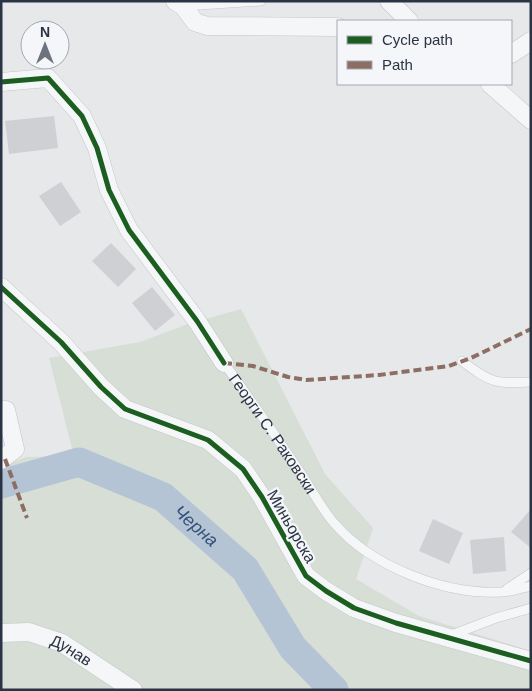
<svg xmlns="http://www.w3.org/2000/svg" width="532" height="691" viewBox="0 0 532 691" font-family="Arial,sans-serif">
	<style>
		.green { fill: #d6ded6 }
		.lines { fill: none; stroke-linecap: round; stroke-linejoin: round }
		.river { stroke: #b4c4d5; stroke-width: 29 }
		.building { fill: #ced0d3 }
		.lane-casing { stroke: #c4c6c8; stroke-width: 10 }
		.street-casing { stroke: #c4c6c8; stroke-width: 19 }
		.lane { stroke: #f5f6f7; stroke-width: 9 }
		.street { stroke: #f5f6f7; stroke-width: 18 }
		.quiet { stroke: #8d6e63; stroke-width: 4; stroke-dasharray: 8 4; stroke-linecap: butt }
		.cycleway-casing { stroke: #f4f6f9; stroke-width: 8 }
		.cycleway { stroke: #1b5e20; stroke-width: 5 }
		.labels { text-anchor: middle; stroke-width: 4.5; stroke-linejoin: round; paint-order: stroke }
		.street-label { font-size: 16px; fill: #2b3445; stroke: #f4f6f9 }
		.water-label { font-size: 18px; font-style: italic; fill: #34527a; stroke: #f4f6f9 }
	</style>
	<rect width="100%" height="100%" fill="#e6e8ea"/>
	<path class="green" d="M241,309L325,474L373,528L356,579L419,616L531,651V690H1V467L26,457L74,456L49,358L140,342L188,324Z"/>
	<g class="lines">
		<path class="river" id="s1" d="M1,484L79,462L163,497L245,569L293,648L334,690"/>
	</g>
	<path class="building" d="M54,116L58,148L9,154L5,121Z
		M61,182L81,212L60,226L39,196Z
		M111,243L136,269L118,287L92,261Z
		M152,287L175,315L155,331L132,303Z
		M531,509V548L511,532Z
		M433,519L463,533L449,564L419,551Z
		M504,537L506,571L473,574L470,540Z"/>
	<g class="lines">
		<defs>
			<g id="lane">
				<path d="M184,6L261,1"/>
				<path d="M462,361C491,383 495,384 531,382"/>
				<path id="s2" d="M224,363C250,399 275,435 300,472C311,488 321,508 334,523C371,566 444,595 501,592C511,592 521,588 531,586"/>
				<path d="M507,589L531,573"/>
				<path d="M449,636L496,618L531,608"/>
			</g>
			<g id="street">
				<path d="M175,1L183,6L195,22L207,26L338,27"/>
				<path d="M389,1L409,21"/>
				<path d="M511,54L531,41"/>
				<path d="M1,82L48,78L82,116L97,148L109,190L129,230L197,321L224,363"/>
				<path d="M490,84L531,120"/>
				<path d="M1,287L61,342L101,387L125,409L208,440L243,469L262,497L306,576L326,591L354,608L396,623L531,661"/>
				<path d="M1,410H6L15,449L1,460"/>
				<path id="s3" d="M1,633L29,632L62,643L133,690"/>
			</g>
		</defs>
		<use href="#lane" class="lane-casing"/>
		<use href="#street" class="street-casing"/>
		<use href="#lane" class="lane"/>
		<use href="#street" class="street"/>
		<path class="quiet" d="M224,363L253,366L288,377L306,380L379,375L449,366L471,358L531,329
			M5,459L27,518"/>
		<defs>
			<path id="cycleway" d="M1,82L48,78L82,116L97,148L109,190L129,230L197,321L224,363
				M1,287L61,342L101,387L125,409L208,440L243,469L262,497L306,576L326,591L354,608L396,623L531,661"/>
		</defs>
		<use href="#cycleway" class="cycleway-casing"/>
		<use href="#cycleway" class="cycleway"/>
	</g>
	<g class="labels">
		<g class="street-label">
			<text dy="6" stroke="none"><textPath href="#s2" startOffset="86">Георги С. Раковски</textPath></text>
			<text transform="translate(292 526) rotate(60)" y="6">Миньорска</text>
			<text dy="6" stroke="none"><textPath href="#s3" startOffset="74">Дунав</textPath></text>
		</g>
		<g class="water-label">
			<text dy="6" stroke="none"><textPath href="#s1" startOffset="216">Черна</textPath></text>
		</g>
	</g>
	<rect width="532" height="691" fill="none" stroke="#2b3445" stroke-width="5"/>
	<rect x="337" y="20" width="175" height="65" fill="#f4f6f9" stroke="#a4a8b1"/>
	<rect x="347" y="36" width="25" height="8" fill="#1b5e20" stroke="#a4a8b1"/>
	<text x="382" y="45" font-size="15" fill="#2b3445">Cycle path</text>
	<rect x="347" y="61" width="25" height="8" fill="#8d6e63" stroke="#a4a8b1"/>
	<text x="382" y="70" font-size="15" fill="#2b3445">Path</text>
	<g transform="translate(45 45)"><circle r="24" fill="#f4f6f9" stroke="#a4a8b1"/>
	<path d="M0-4L9 19L0 12L-9 19Z" fill="#6c737f"/>
	<text y="-8" font-size="14" font-weight="bold" text-anchor="middle" fill="#2b3445">N</text>
	</g>
</svg>
